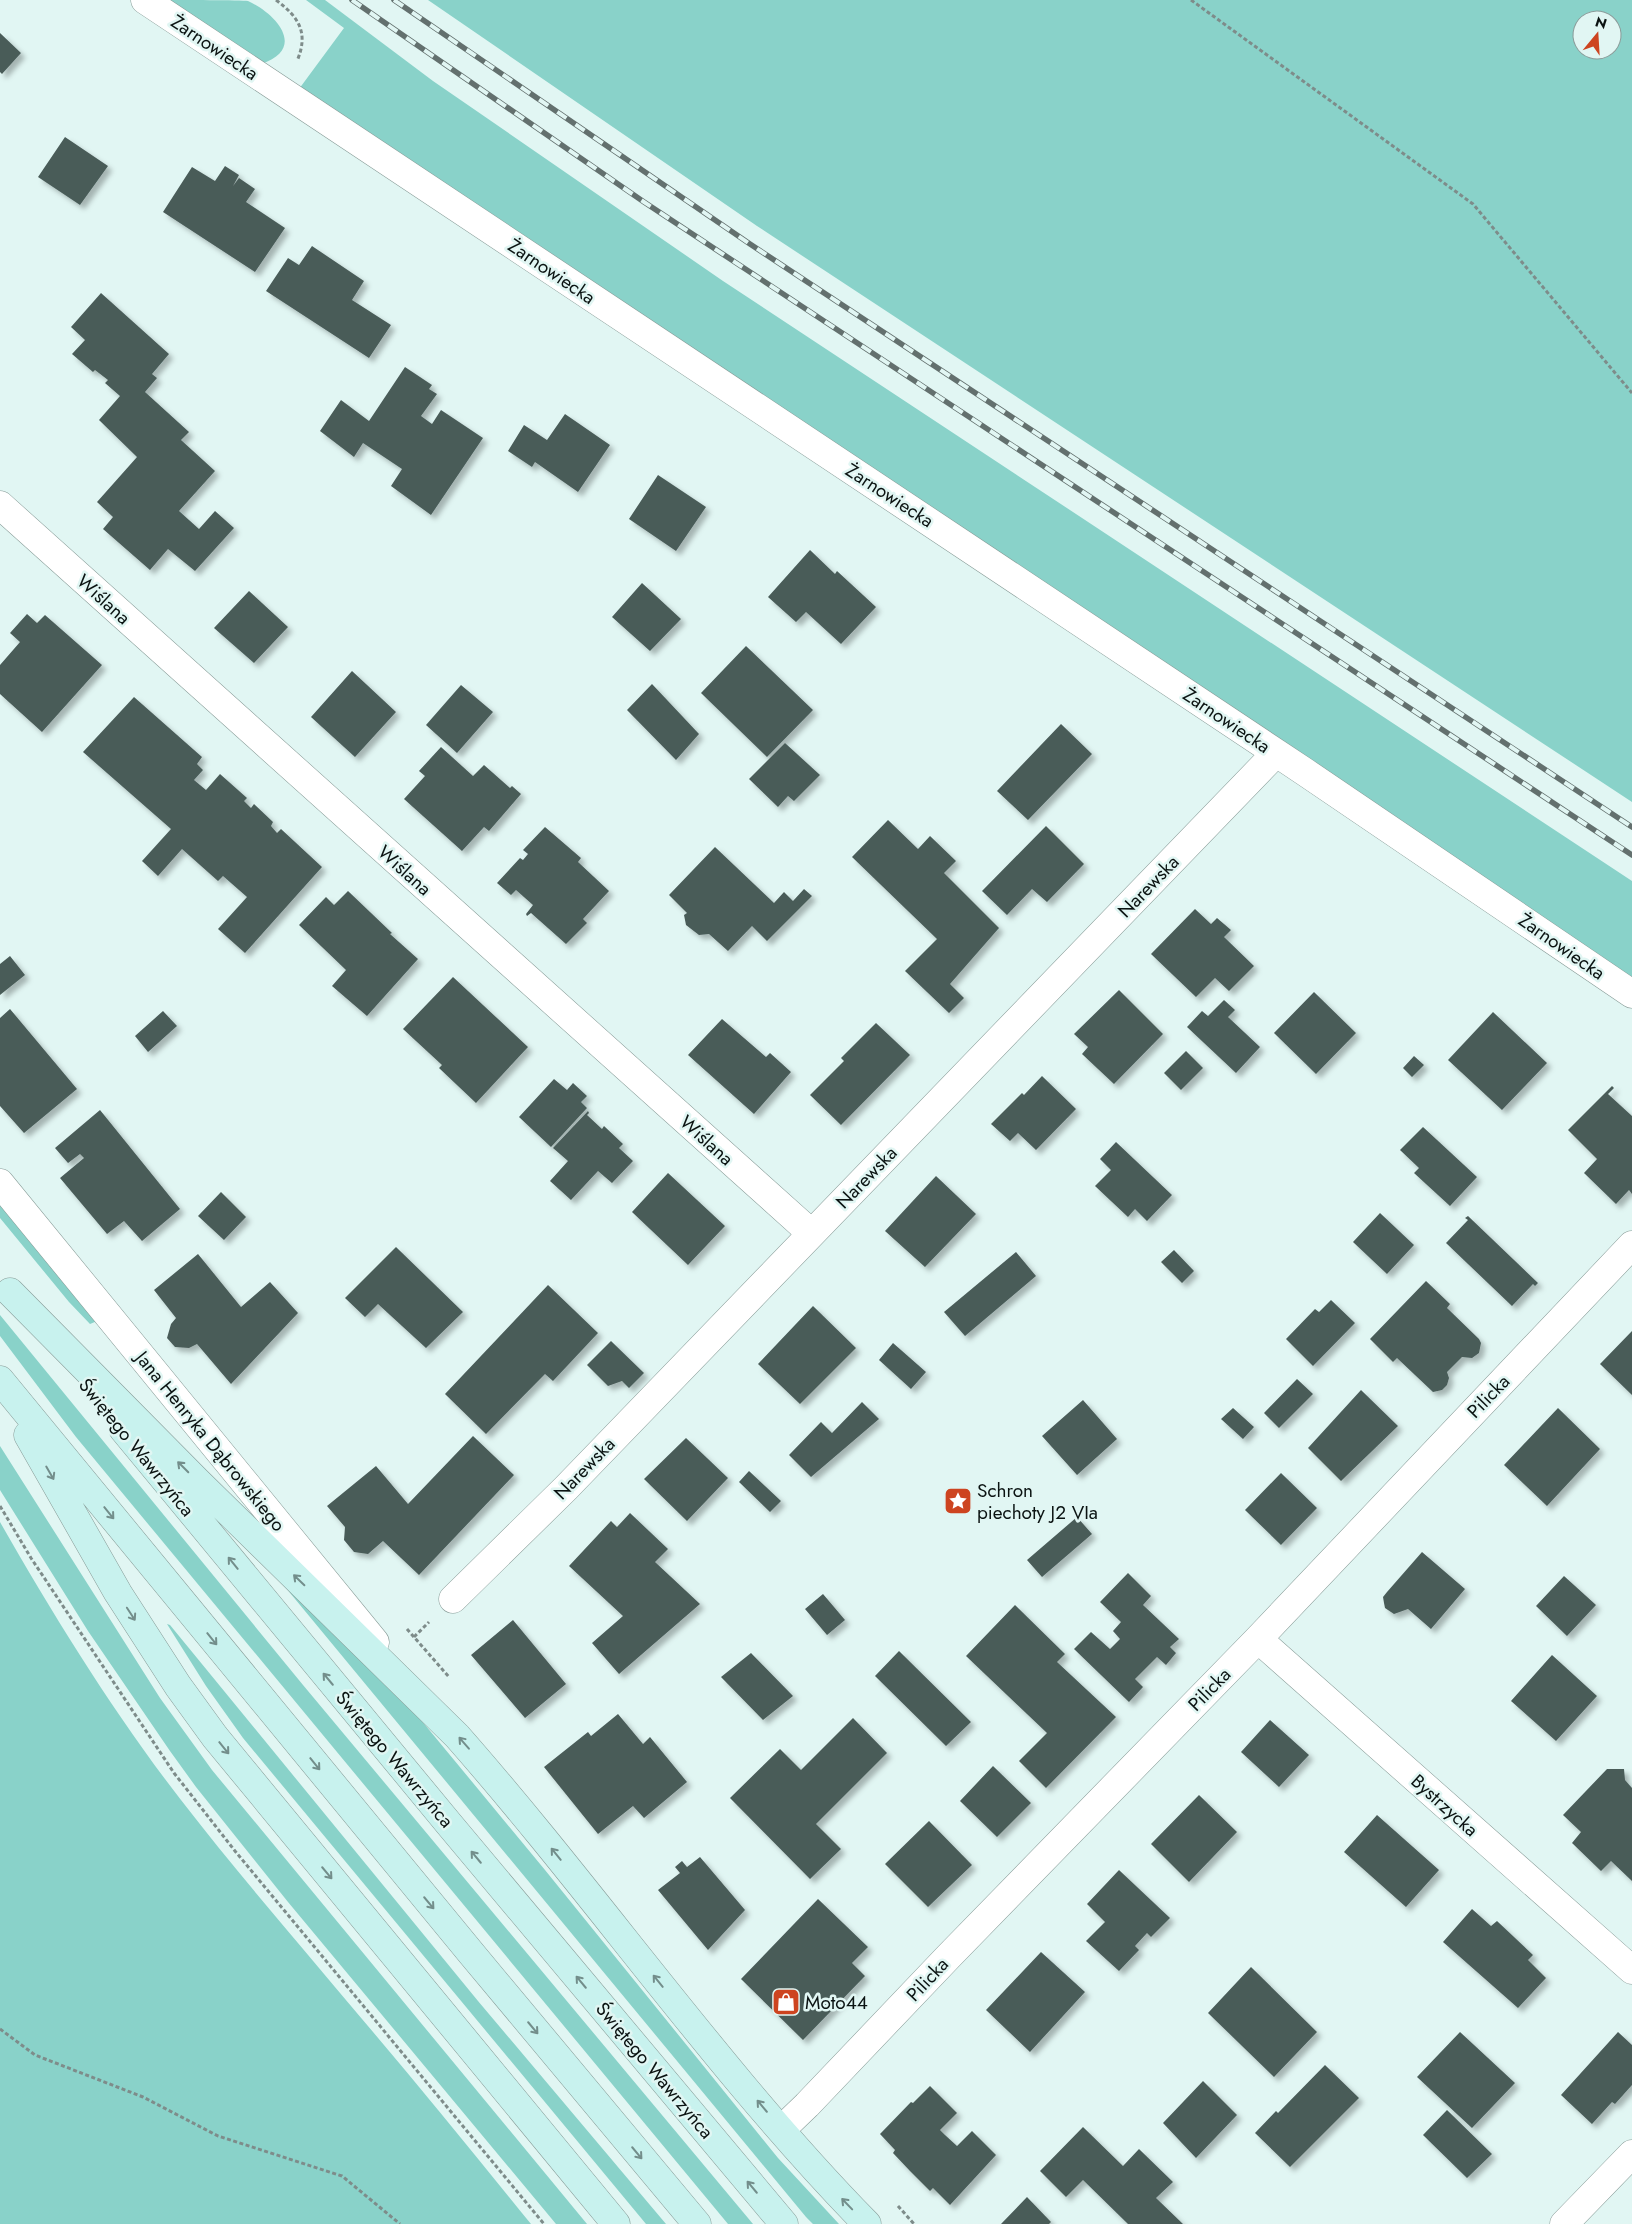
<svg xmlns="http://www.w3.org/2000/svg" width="1632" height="2224" viewBox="0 0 1632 2224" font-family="Jost,sans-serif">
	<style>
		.green { fill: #89d2c9; fill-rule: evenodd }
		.building { fill: #4a5c59; filter: url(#shadow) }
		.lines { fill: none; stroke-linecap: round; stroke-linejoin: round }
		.minor-casing { stroke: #879b97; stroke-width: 29 }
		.secondary-casing { stroke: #879b97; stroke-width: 29 }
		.path { stroke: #7e8c8a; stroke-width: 3; stroke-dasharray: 4 2.5; stroke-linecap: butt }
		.minor { stroke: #fff; stroke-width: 28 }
		.secondary { stroke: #c8f2ee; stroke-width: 28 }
		.rail-casing { stroke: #63706e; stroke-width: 5.5 }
		.rail { stroke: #e1f6f3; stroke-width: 4; stroke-dasharray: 11; stroke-linecap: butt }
		.oneway { stroke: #738e8b }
		.labels { text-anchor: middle; stroke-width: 5; stroke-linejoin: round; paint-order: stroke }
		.street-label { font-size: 19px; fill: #0b1312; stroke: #e1f6f3 }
		.poi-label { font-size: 19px; fill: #0b1312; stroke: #e1f6f3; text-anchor: start }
	</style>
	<defs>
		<filter id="shadow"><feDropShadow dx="4.5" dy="4.5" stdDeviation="2.5" flood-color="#0004"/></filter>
	</defs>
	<rect width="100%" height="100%" fill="#e1f6f3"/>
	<path class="green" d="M167,0C180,0 241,0 248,1C277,14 307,49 261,64Z
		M306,0H325L433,81L723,281L1632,881V978L299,89L344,28Z
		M428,0H1632V802L757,226ZM1582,20H1612V50H1582Z
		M0,1197L102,1319L90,1324L69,1302L0,1218Z
		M0,1315L303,1685L753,2224H728L76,1437L0,1336Z
		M0,1446L160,1698L212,1770L587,2224H556L288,1902L196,1787L170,1751L88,1631L0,1490Z
		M0,1522C53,1615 115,1715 181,1800C239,1875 301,1946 362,2019C419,2086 475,2155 531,2224H0Z
		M281,1582L397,1691L545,1870L778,2158L839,2224H813L806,2217Z
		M167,1624L170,1625L478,2001L666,2224H646L243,1738L206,1686Z"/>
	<path class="building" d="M0,33L21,53L2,74L0,72Z
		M65,137L108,166L80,205L38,177Z
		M225,166L239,175L233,186L239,178L255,189L246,202L285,228L255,272L163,212L192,167L215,181Z
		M312,246L364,281L352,300L391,325L369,358L266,291L288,258L299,265Z
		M101,293L169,354L152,374L157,378L145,392L189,432L181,440L215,471L179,511L199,529L215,511L234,528L195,571L168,549L150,570L103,529L113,517L97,502L137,457L99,420L120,396L105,383L108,380L95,370L93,372L72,354L85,340L71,327Z
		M405,367L432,385L429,389L437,394L421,416L432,424L441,410L483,438L431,515L391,486L402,469L363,443L354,457L320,431L341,400L369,421Z
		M565,414L610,445L578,492L535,462L532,467L508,451L524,425L547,440Z
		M658,475L706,507L676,551L629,519Z
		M810,550L835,574L837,571L876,607L841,644L806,612L796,622L768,597Z
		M642,583L681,619L650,651L612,617Z
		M249,591L288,627L254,663L214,628Z
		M27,614L37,623L45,615L102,665L42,732L0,694V665L20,642L10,633Z
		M746,646L813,710L767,757L701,693Z
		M352,671L396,712L355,757L311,717Z
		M652,684L699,734L676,760L627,710Z
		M461,685L493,712L457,753L426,725Z
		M134,697L202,757L197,764L203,770L194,780L206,790L220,774L247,798L244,801L251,808L254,804L273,822L271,826L277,833L281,829L322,867L245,953L218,929L247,897L223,876L218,881L182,849L158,876L142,861L171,829L83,752Z
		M1061,724L1092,754L1028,820L997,791Z
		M785,743L820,775L794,801L788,796L778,807L749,779Z
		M441,747L473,776L484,765L510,788L512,786L521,794L489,831L484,827L462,851L404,799L425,776L419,771Z
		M888,820L918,849L930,836L956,861L944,873L999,928L950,984L964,998L949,1013L905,971L937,939L852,857Z
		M1046,826L1084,864L1047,902L1032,889L1007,915L982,891Z
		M545,827L581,858L578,862L609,891L583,919L587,923L566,944L531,913L527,916L526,914L533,905L516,890L511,895L497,883L520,858L523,860L528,854L523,850Z
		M715,847L774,903L784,892L793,901L804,889L812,896L767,941L752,926L728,951L709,934L699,935L686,925L684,915L687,913L669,895Z
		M348,891L392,933L390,934L418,959L367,1016L332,986L346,970L299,925L326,897L334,905Z
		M1195,909L1211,924L1217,918L1231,930L1224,937L1254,966L1229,991L1215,978L1196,997L1151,954Z
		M10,956L25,975L0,995V964Z
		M453,977L528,1047L476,1103L439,1068L442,1065L403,1029Z
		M1119,990L1163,1034L1114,1084L1082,1054L1088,1047L1074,1034Z
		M1314,992L1356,1033L1316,1074L1274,1033Z
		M1224,1000L1235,1010L1228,1017L1260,1047L1236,1073L1187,1027L1202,1011L1208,1016Z
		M10,1009L77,1089L24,1133L0,1106V1018Z
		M163,1011L177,1026L148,1052L135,1036Z
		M1493,1012L1547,1063L1502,1110L1448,1060Z
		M722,1019L766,1057L770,1053L791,1072L754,1114L688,1055Z
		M876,1023L910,1055L841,1125L810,1095L844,1061L841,1058Z
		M1186,1051L1203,1068L1181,1090L1164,1073Z
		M1414,1056L1424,1065L1412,1077L1403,1068Z
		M1042,1076L1076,1109L1036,1150L1018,1133L1010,1141L991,1124L1022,1093L1024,1095Z
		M554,1079L567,1090L573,1083L587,1096L581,1102L587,1108L551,1147L519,1117Z
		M1612,1086L1614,1088L1608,1094L1632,1116V1194L1629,1190L1616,1204L1584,1173L1597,1159L1568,1130Z
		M100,1110L180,1209L142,1241L124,1221L107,1234L60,1178L84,1158L80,1154L68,1163L55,1148Z
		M588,1111L589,1113L587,1115L602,1129L604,1126L623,1144L619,1148L633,1161L612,1183L598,1171L571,1200L550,1181L568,1161L553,1148Z
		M1423,1127L1477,1177L1450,1206L1414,1173L1419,1168L1400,1150Z
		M1116,1142L1172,1195L1147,1221L1135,1209L1128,1217L1095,1186L1111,1170L1100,1159Z
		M668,1173L725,1226L688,1265L632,1212Z
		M936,1176L976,1214L925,1267L885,1231Z
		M221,1192L246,1217L224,1240L198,1216Z
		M1380,1213L1414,1245L1387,1274L1353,1242Z
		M1468,1216L1538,1283L1535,1286L1533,1284L1512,1306L1446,1243L1468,1220L1465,1218Z
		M396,1247L463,1312L426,1348L378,1304L365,1317L345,1298Z
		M1174,1250L1194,1271L1182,1283L1161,1262Z
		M1016,1252L1036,1276L965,1336L944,1312Z
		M198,1254L241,1307L270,1282L298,1313L231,1384L197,1344L189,1348L175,1347L167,1338L171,1324L176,1318L154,1290Z
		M1426,1281L1450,1304L1447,1308L1479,1339L1481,1343L1479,1353L1472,1358L1462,1357L1447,1372L1449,1378L1447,1385L1442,1390L1433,1392L1397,1358L1393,1362L1370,1339Z
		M548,1285L598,1333L553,1381L545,1374L486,1434L445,1394Z
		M1331,1300L1355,1323L1313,1366L1286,1339L1315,1309L1319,1312Z
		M813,1306L856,1348L800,1404L758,1364Z
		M1632,1331V1395L1600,1364Z
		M611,1341L644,1373L629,1388L622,1381L608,1386L587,1365Z
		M893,1343L926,1372L911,1389L879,1360Z
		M1297,1379L1313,1394L1279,1428L1264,1413Z
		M1361,1390L1398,1426L1341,1481L1308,1448Z
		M1083,1400L1117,1439L1077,1475L1042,1436Z
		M862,1402L879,1419L811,1477L789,1455L821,1422L832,1433Z
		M1233,1408L1254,1427L1243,1439L1221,1419Z
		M1558,1408L1600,1449L1547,1506L1504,1465Z
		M473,1436L514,1475L419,1575L383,1541L368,1554L354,1552L344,1540L345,1527L327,1506L376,1466L408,1504Z
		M686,1438L728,1478L687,1521L644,1479Z
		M749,1471L781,1501L770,1512L739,1482Z
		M1281,1473L1317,1508L1281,1545L1245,1510Z
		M630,1513L668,1549L655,1562L700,1604L619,1674L592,1643L623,1616L569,1566L611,1521L617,1527Z
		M1077,1517L1092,1534L1042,1577L1027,1560Z
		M1422,1552L1465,1589L1431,1629L1408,1609L1394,1614L1385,1608L1384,1603L1383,1597L1387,1592Z
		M1128,1573L1151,1596L1143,1605L1179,1639L1170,1647L1176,1653L1166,1665L1157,1657L1135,1679L1143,1687L1129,1702L1074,1649L1091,1632L1110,1649L1120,1639L1113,1631L1121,1622L1100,1602Z
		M1564,1576L1596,1605L1567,1636L1536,1606Z
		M823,1594L845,1620L827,1635L805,1609Z
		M1015,1605L1065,1654L1057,1662L1116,1717L1046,1788L1019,1761L1047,1733L966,1656Z
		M513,1620L566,1684L525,1718L471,1655Z
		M899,1651L971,1722L946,1746L875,1676Z
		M751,1653L793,1696L763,1720L721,1677Z
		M1552,1655L1597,1696L1556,1741L1511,1701Z
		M618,1714L643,1744L650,1737L687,1782L644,1818L633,1806L598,1834L544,1767L588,1732L591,1736Z
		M853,1718L887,1753L816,1824L841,1849L810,1879L730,1798L780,1749L801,1770Z
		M1270,1720L1309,1755L1279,1787L1241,1752Z
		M993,1766L1031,1803L997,1837L960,1801Z
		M1607,1769H1624L1625,1780L1632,1788V1881L1611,1861L1601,1871L1572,1843L1581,1832L1563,1815Z
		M1199,1795L1237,1832L1189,1882L1151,1844Z
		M1377,1815L1439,1870L1406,1907L1344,1852Z
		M929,1821L972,1865L928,1907L885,1864Z
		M700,1857L745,1910L708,1950L658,1890L680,1873L675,1867L682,1861L687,1867Z
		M1119,1870L1170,1918L1151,1937L1147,1933L1135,1946L1139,1950L1119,1971L1086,1941L1105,1922L1087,1904Z
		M818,1899L868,1947L852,1963L865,1976L803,2040L741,1979Z
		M1472,1909L1491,1926L1497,1921L1533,1955L1528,1960L1546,1978L1518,2008L1443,1942Z
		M1041,1952L1085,1992L1030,2052L986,2010Z
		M1251,1967L1317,2032L1274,2077L1208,2013Z
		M1460,2032L1515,2083L1472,2128L1417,2077Z
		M1618,2032L1632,2045V2085L1615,2104L1612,2102L1592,2124L1561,2095Z
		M1325,2065L1359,2098L1290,2167L1255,2133L1276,2111L1278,2113Z
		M1203,2081L1237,2115L1196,2158L1163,2123Z
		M930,2086L957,2113L940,2130L945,2135L957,2146L972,2131L996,2155L950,2205L933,2188L930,2191L910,2171L893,2153L895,2150L880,2134L911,2102L913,2103Z
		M1447,2110L1492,2154L1467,2178L1423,2135Z
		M1083,2127L1123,2166L1139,2149L1173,2182L1156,2198L1183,2224H1128L1083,2180L1066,2197L1040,2171Z
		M1027,2197L1051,2222L1049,2224H1001Z"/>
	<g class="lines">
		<defs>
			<path id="minor" d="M145,0L1305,772L1632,994
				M0,505L811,1233
				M0,1183L375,1642
				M453,1599L566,1488L1276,753
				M1258,1639L1632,1970
				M782,2129L807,2105L949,1956L1258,1639L1632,1245
				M1564,2224L1632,2154"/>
			<path id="secondary" d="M10,1292L197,1481L457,1736C597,1895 719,2073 867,2224
				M0,1380L471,1953L697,2224
				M123,1429L449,1824L784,2224
				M28,1435L118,1593L178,1686L215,1737L616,2224"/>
		</defs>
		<use href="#minor" class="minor-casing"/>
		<use href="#secondary" class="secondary-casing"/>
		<path class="path" d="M276,0C299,17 309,33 297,61
			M1191,0L1473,204L1632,393
			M0,1506L31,1558L174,1773L235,1851L544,2224
			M407,1629L449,1677
			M414,1637L429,1622
			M0,2029L35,2055L143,2097L218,2136L342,2176L400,2224
			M898,2206L914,2224"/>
		<use href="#minor" class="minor"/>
		<use href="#secondary" class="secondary"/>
		<defs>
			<path id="rail" d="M352,0L644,202L1632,855
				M394,0L750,244L1632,827"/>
		</defs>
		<use href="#rail" class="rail-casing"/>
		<use href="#rail" class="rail"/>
	</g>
	<defs><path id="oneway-shaft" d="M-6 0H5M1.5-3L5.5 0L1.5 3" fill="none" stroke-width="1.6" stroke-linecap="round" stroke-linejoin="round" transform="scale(1.25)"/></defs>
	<g class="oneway">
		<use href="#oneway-shaft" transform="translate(183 1467) rotate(-135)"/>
		<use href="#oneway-shaft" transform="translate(50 1473) rotate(60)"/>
		<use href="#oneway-shaft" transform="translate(109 1513) rotate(51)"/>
		<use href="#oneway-shaft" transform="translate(233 1563) rotate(-129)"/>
		<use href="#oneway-shaft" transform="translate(299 1580) rotate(-136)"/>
		<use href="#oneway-shaft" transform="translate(131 1614) rotate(57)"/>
		<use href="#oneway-shaft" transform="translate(212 1639) rotate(51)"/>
		<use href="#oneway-shaft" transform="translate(328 1679) rotate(-130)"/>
		<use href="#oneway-shaft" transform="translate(464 1743) rotate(-131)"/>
		<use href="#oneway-shaft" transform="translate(224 1748) rotate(51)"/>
		<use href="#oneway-shaft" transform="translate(315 1764) rotate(51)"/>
		<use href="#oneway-shaft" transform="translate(556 1854) rotate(-129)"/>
		<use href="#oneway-shaft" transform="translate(476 1857) rotate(-130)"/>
		<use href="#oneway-shaft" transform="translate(327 1873) rotate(50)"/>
		<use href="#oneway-shaft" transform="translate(429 1903) rotate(50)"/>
		<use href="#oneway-shaft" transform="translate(658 1981) rotate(-129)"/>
		<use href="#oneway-shaft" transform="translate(581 1982) rotate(-130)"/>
		<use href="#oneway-shaft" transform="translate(533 2028) rotate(50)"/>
		<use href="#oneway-shaft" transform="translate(762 2106) rotate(-130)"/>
		<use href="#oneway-shaft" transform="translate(637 2153) rotate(50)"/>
		<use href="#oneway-shaft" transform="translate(752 2187) rotate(-130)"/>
		<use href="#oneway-shaft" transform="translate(847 2204) rotate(-134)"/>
	</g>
	<defs>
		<symbol id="sight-square" viewBox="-11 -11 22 22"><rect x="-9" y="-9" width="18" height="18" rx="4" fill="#cd4420" stroke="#e1f6f3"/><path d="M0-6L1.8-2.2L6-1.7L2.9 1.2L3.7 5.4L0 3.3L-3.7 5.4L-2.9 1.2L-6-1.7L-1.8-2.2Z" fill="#fff"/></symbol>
		<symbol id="shop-square" viewBox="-11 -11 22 22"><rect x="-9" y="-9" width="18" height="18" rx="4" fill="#cd4420" stroke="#e1f6f3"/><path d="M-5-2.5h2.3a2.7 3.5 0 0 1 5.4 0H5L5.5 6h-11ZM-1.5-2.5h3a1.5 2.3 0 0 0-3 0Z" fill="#fff"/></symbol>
	</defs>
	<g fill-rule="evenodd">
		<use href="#sight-square" x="942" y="1485" width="32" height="32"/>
		<use href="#shop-square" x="770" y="1986" width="32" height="32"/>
	</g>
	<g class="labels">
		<g class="street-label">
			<text transform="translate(215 47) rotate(34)" y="7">Żarnowiecka</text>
			<text transform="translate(552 271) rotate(34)" y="7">Żarnowiecka</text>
			<text transform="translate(890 495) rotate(33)" y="7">Żarnowiecka</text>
			<text transform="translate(104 599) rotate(42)" y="7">Wiślana</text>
			<text transform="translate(1227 720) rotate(34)" y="7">Żarnowiecka</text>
			<text transform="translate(405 870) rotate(42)" y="7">Wiślana</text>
			<text transform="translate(1148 886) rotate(-46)" y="7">Narewska</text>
			<text transform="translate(1562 946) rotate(35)" y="7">Żarnowiecka</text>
			<text transform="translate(707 1140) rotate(42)" y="7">Wiślana</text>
			<text transform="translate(866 1177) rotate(-46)" y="7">Narewska</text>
			<text transform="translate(1488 1396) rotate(-46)" y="7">Pilicka</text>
			<text transform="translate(211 1441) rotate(51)" y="7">Jana Henryka Dąbrowskiego</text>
			<text transform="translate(137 1447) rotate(51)" y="7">Świętego Wawrzyńca</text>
			<text transform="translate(584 1468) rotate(-46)" y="7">Narewska</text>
			<text transform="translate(1209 1689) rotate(-46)" y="7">Pilicka</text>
			<text transform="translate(395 1759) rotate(50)" y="7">Świętego Wawrzyńca</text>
			<text transform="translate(1445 1805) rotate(42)" y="7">Bystrzycka</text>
			<text transform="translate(927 1979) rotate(-47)" y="7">Pilicka</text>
			<text transform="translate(655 2070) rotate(50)" y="7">Świętego Wawrzyńca</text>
		</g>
		<g class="poi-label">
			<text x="977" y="1497">Schron<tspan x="977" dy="22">piechoty J2 VIa</tspan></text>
			<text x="805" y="2009">Moto44</text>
		</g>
	</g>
	<g transform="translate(1597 35) rotate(18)"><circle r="24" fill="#e1f6f3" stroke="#8b9b99"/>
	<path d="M0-4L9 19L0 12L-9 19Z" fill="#cd4420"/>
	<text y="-8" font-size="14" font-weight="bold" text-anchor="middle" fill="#0b1312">N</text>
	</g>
</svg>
